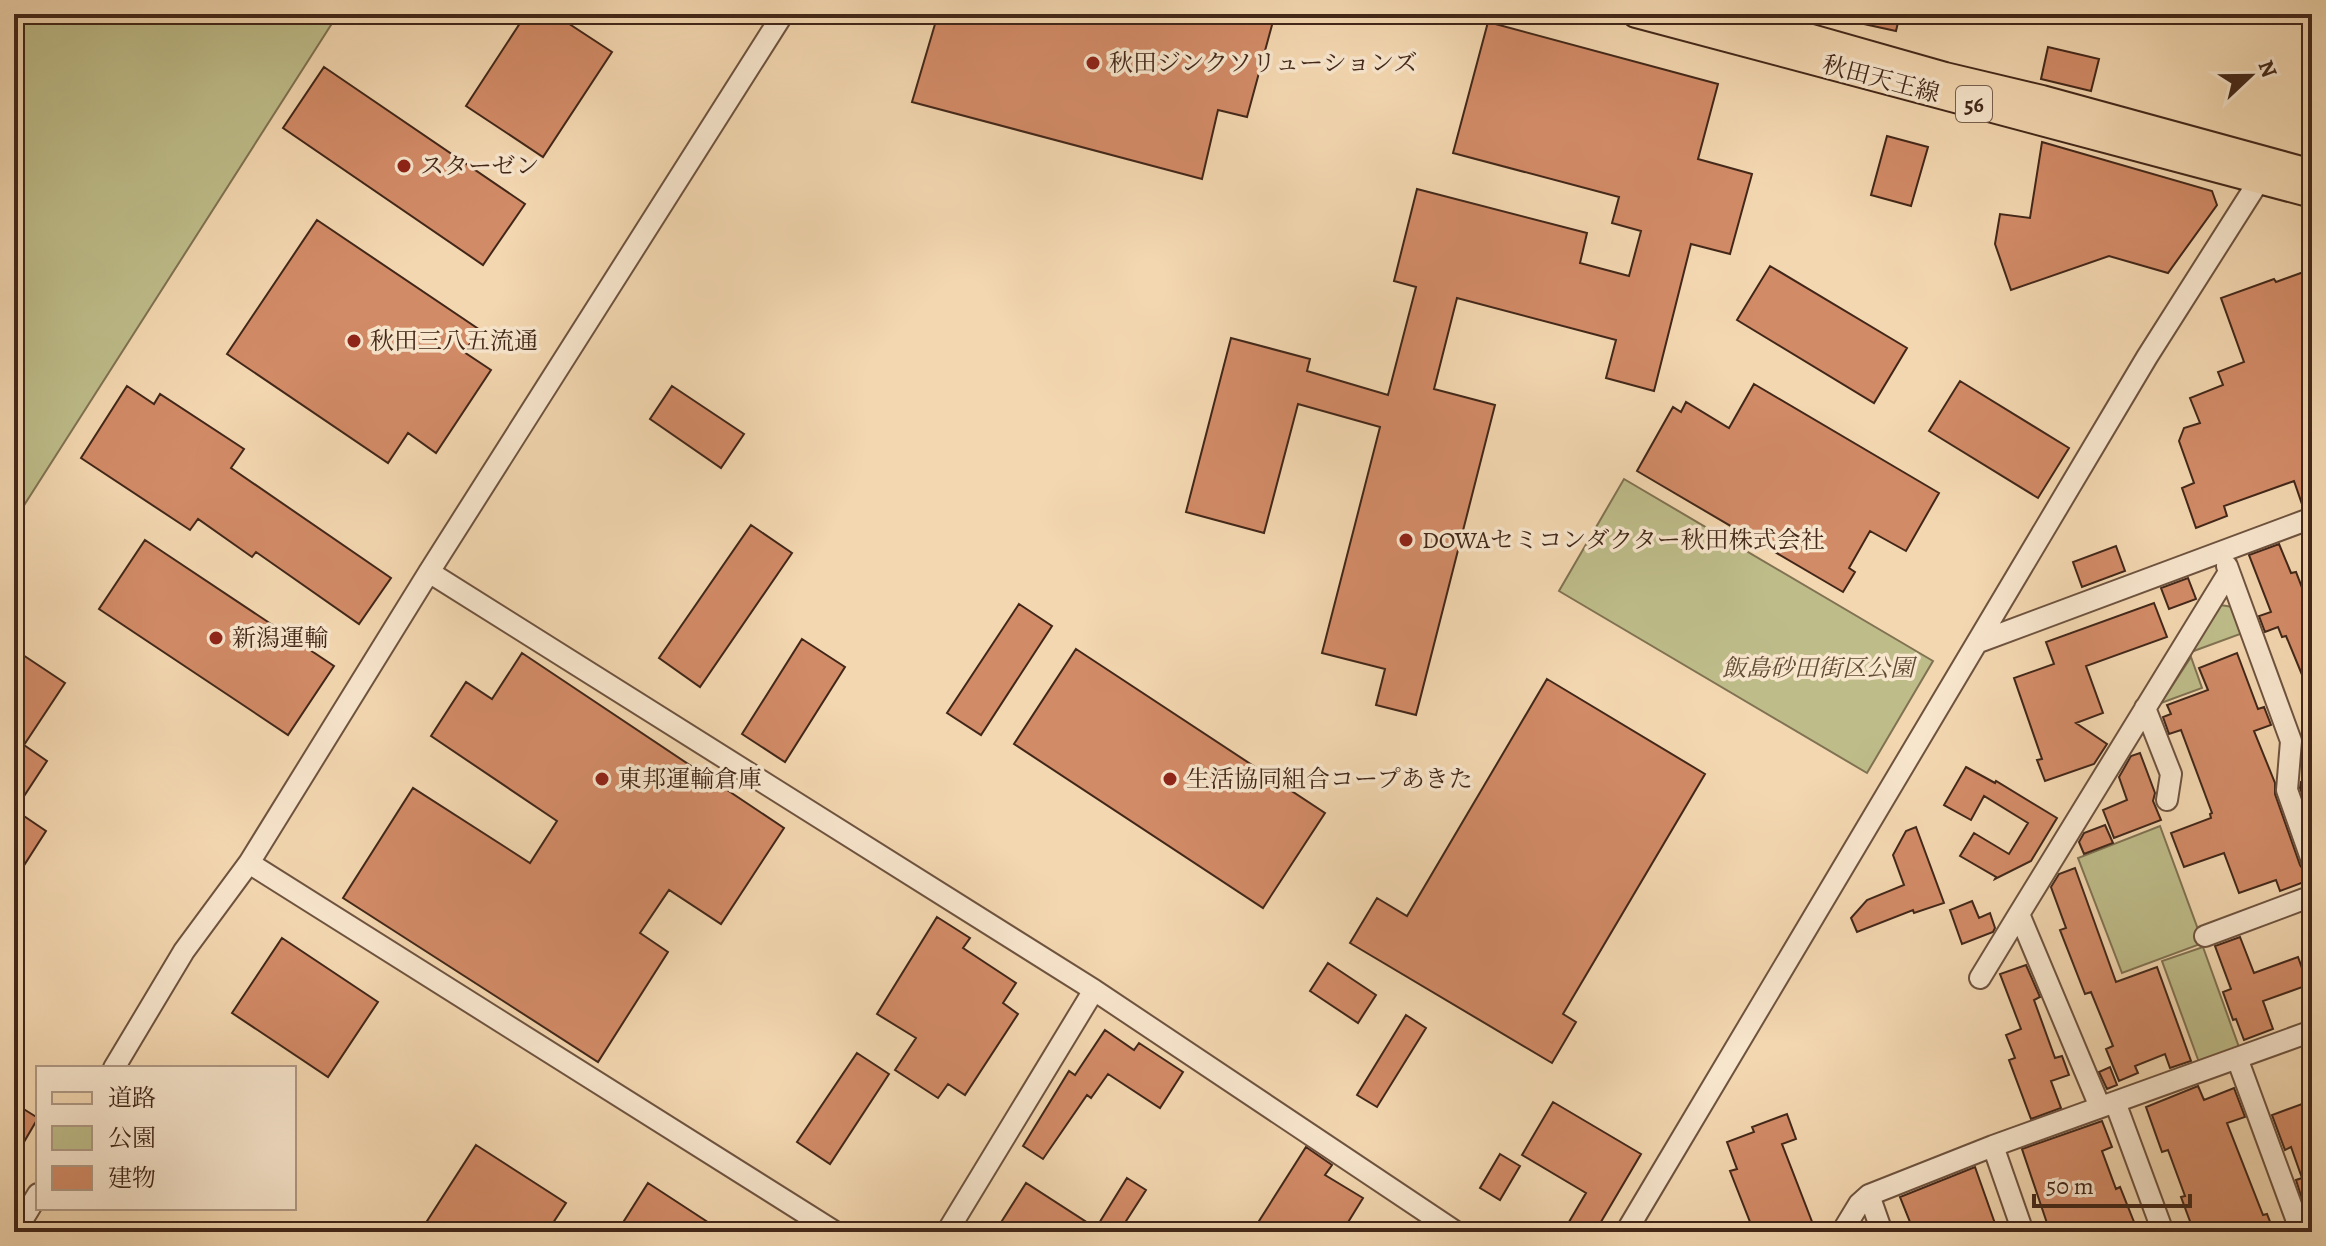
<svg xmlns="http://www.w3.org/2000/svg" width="2326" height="1246" viewBox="0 0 2326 1246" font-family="Alegreya,'Noto Serif JP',serif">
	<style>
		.green { fill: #bebd8a; stroke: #807252; stroke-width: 2 }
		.building { fill: #d28b67; stroke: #422719; stroke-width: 2 }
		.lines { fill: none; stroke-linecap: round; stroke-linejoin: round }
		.minor-casing { stroke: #6e533f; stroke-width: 24 }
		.major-casing { stroke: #422719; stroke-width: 30 }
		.minor { stroke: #f7e5cc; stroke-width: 20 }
		.major { stroke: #f3d7b0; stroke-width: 26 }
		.poi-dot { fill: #8f2418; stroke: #f7e5cc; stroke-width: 3 }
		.labels { text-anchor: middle; stroke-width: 7; stroke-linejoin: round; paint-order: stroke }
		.shield { fill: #f7e5cc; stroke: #78604f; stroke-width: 2 }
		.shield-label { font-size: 22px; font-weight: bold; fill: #422719 }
		.poi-label { font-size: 24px; fill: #422719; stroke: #f7e5cc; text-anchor: start }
		.street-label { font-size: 24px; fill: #422719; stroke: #f7e5cc }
		.park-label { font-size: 24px; font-style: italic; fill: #614c35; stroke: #f7e5cc }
	</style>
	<rect width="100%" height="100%" fill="#f3d7b0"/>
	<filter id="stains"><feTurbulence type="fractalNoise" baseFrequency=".0025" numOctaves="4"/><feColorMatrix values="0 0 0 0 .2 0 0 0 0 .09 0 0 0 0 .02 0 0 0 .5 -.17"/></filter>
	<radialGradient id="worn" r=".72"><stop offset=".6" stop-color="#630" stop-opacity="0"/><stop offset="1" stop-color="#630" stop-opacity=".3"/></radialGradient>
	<path class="green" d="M14,14H338L14,521Z
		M1624,479L1933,661L1867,773L1559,591Z
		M2220,605L2233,607L2243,633L2191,652Z
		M2191,657L2202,688L2161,703Z
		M2160,826L2203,943L2122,973L2078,858Z
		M2203,947L2240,1050L2200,1065L2162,961Z"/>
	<path class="building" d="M526,14H554L612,52L543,157L466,106Z
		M938,14H1275L1247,117L1218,110L1202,179L912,102Z
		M1851,14H1900L1896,31L1850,21Z
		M1488,22L1718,84L1698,159L1752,174L1730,254L1691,244L1654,391L1606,378L1616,340L1457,298L1434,389L1495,405L1416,715L1376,705L1385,669L1322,653L1380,427L1298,404L1264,533L1186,512L1231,338L1310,359L1307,371L1388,395L1416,287L1394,281L1417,189L1587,233L1580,263L1629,276L1641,231L1612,223L1619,197L1453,153Z
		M2048,47L2099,59L2091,91L2041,79Z
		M324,67L525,204L483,265L283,128Z
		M1887,136L1928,147L1911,206L1871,195Z
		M2042,142L2212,191L2217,205L2168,273L2109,256L2011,290L1995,244L2000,214L2030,218Z
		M317,220L480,330L464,352L491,370L436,453L408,433L388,463L227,354Z
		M1770,266L1907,348L1874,403L1737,320Z
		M2312,269V505L2303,507L2294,481L2224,506L2227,516L2196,528L2182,488L2194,483L2179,441L2184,428L2200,423L2190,398L2223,385L2218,372L2244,362L2221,298L2274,279L2276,282Z
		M1960,381L2069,448L2038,498L1929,431Z
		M1754,384L1939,493L1906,551L1870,531L1849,568L1855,572L1843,592L1637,471L1673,407L1681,412L1686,402L1729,428Z
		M127,386L154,404L160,394L244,449L231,468L391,578L359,624L256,552L252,557L198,519L190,530L81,458Z
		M672,386L744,434L721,468L650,419Z
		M751,525L792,553L700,687L659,658Z
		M145,540L334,666L288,735L99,609Z
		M2279,544L2291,573L2296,572L2312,614V699L2286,636L2282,637L2278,627L2265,632L2259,616L2271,612L2249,555Z
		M2116,546L2125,571L2082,587L2073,562Z
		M2188,578L2196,599L2169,609L2161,588Z
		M2154,603L2167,637L2086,666L2103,713L2076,723L2107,744L2094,764L2045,781L2037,760L2042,759L2014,678L2054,664L2046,642Z
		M1019,604L1052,626L981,735L947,713Z
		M802,639L845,667L785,762L742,734Z
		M14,649L65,683L24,745L47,761L15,810L46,831L14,881Z
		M1076,649L1325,813L1263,908L1014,744Z
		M522,653L784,828L721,924L669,890L640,933L668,952L598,1062L343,898L413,788L530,863L557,821L431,736L466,682L492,699Z
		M2237,653L2258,709L2264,707L2271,725L2254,731L2275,783V794L2300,865L2304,871L2312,874V879L2280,891L2276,880L2239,893L2224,853L2184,867L2171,833L2211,818L2210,814L2212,813L2181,730L2169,734L2163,717L2171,714L2167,705L2208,690L2199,668Z
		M1547,679L1705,774L1563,1014L1576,1022L1552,1063L1350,943L1377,898L1407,916Z
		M2140,753L2155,793L2153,801L2161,820L2114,838L2103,810L2127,800L2119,777L2131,756Z
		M1966,767L1995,783L1996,781L2057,818L2031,861L1995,879L1996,877L1960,856L1974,833L2009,854L2028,823L1984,796L1971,820L1944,805Z
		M2312,777V822L2300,788L2301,782Z
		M2105,825L2113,843L2084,854L2079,842L2084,833Z
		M1916,827L1944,903L1914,913L1913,910L1857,932L1851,918L1867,900L1904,885L1893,855L1906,831Z
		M2075,868L2116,982L2157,967L2191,1061L2170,1068L2165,1054L2135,1066L2138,1073L2119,1081L2106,1049L2113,1046L2091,992L2085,994L2060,930L2066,928L2051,887L2059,874Z
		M1972,901L1979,918L1990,913L1995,928L1993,932L1962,944L1950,910Z
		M937,917L970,938L963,948L1016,983L1003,1003L1018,1014L965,1095L948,1084L938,1098L895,1070L916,1038L877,1014Z
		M2240,937L2254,973L2298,957L2308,985L2263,1001L2273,1029L2244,1040L2236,1019L2233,1020L2223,992L2231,989L2215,946Z
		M282,938L378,1002L328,1077L232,1013Z
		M1328,963L1376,995L1358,1023L1310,991Z
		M2026,965L2040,997L2034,1000L2055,1058L2062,1056L2069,1075L2051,1081L2061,1108L2031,1119L2009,1060L2015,1058L2006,1035L2021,1029L2000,974Z
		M1406,1015L1426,1028L1377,1107L1357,1095Z
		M1105,1030L1134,1050L1139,1043L1183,1072L1160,1108L1108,1074L1091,1098L1087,1095L1043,1159L1023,1146L1069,1071L1075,1075Z
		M857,1053L889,1074L830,1164L797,1142Z
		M2110,1067L2117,1085L2107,1089L2099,1072Z
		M2198,1086L2204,1100L2234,1088L2245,1117L2227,1123L2263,1215L2267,1214L2274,1232H2194L2181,1197L2185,1196L2168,1150L2162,1152L2146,1107Z
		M1553,1102L1641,1154L1595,1232H1585L1569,1222L1586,1193L1522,1155Z
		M14,1103L38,1118L14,1159Z
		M2302,1104L2312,1131L2310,1200L2308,1193L2301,1196L2296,1180L2302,1178L2291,1147L2285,1150L2272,1115Z
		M1787,1114L1796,1139L1782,1144L1816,1232H1754L1730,1171L1737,1169L1727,1142L1754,1132L1752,1127Z
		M2102,1121L2112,1147L2102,1151L2116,1189L2120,1187L2138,1232H2050L2022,1149Z
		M476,1145L566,1203L547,1232H420Z
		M1306,1147L1332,1165L1325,1175L1363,1198L1342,1232H1252Z
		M1500,1154L1520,1166L1500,1200L1480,1188Z
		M1975,1167L1998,1232H1914L1900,1197Z
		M1127,1178L1146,1190L1119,1232H1011L1000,1224L1026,1183L1096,1228Z
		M648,1183L723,1232H617Z"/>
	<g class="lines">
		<defs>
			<path id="minor" d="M2227,566L2291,741L2287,790L2312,861
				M429,572L1094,990L947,1232
				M1979,642L2312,518
				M2145,708L2171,774L2167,800
				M249,863L835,1232
				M2205,936L2312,896
				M1980,978L2019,914
				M1094,990L1456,1232
				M2237,1058L2301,1232
				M114,1068L184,951L249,863L429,572L783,14
				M2115,1102L2163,1232
				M2100,1107L2019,914L2229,572
				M1993,1146L2023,1232
				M1869,1195L1882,1232
				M15,1232L38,1194
				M1626,1232L2147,357L2267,168
				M1842,1232L1859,1204L1869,1195L1993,1146L2312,1031"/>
			<path id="major" d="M1636,14L2312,194
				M1727,14L1945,76L2042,99L2312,173"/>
		</defs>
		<use href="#minor" class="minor-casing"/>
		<use href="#major" class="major-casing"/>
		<use href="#minor" class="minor"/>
		<use href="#major" class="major"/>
	</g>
	<g class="poi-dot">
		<circle cx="1093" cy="63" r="8"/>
		<circle cx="404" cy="166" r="8"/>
		<circle cx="354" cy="341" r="8"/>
		<circle cx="1406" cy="540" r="8"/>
		<circle cx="216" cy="638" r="8"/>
		<circle cx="602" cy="779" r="8"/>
		<circle cx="1170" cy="779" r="8"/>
	</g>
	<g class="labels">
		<rect class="shield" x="1956" y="86" width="36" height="36" rx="6"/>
		<g class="shield-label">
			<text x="1974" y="112">56</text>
		</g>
		<g class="poi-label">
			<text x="1109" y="71">秋田ジンクソリューションズ</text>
			<text x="420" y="174">スターゼン</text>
			<text x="370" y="349">秋田三八五流通</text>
			<text x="1422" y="548">DOWAセミコンダクター秋田株式会社</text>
			<text x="232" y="646">新潟運輸</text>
			<text x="618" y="787">東邦運輸倉庫</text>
			<text x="1186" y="787">生活協同組合コープあきた</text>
		</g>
		<g class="street-label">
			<text transform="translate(1881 79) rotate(15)" y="8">秋田天王線</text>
		</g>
		<g class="park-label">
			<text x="1818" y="676">飯島砂田街区公園</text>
		</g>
	</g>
	<rect width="2326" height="1246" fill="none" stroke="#f3d7b0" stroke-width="48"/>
	<rect x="16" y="16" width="2294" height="1214" fill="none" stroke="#422719" stroke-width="4"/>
	<rect x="24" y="24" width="2278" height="1198" fill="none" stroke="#422719" stroke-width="2"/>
	<rect x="36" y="1066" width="260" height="144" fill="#f7e5cc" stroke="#af9984" stroke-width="2"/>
	<rect x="52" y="1092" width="40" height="12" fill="#f3d7b0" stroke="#af9984" stroke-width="2"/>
	<text x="108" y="1106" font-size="24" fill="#422719">道路</text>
	<rect x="52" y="1126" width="40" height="24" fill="#bebd8a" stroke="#af9984" stroke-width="2"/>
	<text x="108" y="1146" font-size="24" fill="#422719">公園</text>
	<rect x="52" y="1166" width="40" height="24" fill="#d28b67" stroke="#af9984" stroke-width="2"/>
	<text x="108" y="1186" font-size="24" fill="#422719">建物</text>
	<g transform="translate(2250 76) rotate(68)" stroke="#f7e5cc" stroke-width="6" paint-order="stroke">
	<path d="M0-6L14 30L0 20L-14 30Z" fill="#422719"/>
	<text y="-12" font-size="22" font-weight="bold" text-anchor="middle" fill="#422719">N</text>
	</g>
	<path d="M2034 1194v12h156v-12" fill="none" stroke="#422719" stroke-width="4"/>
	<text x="2046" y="1194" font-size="24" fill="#422719" stroke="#f7e5cc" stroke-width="6" paint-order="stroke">50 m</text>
	<rect width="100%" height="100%" filter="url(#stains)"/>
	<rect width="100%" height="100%" fill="url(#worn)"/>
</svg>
